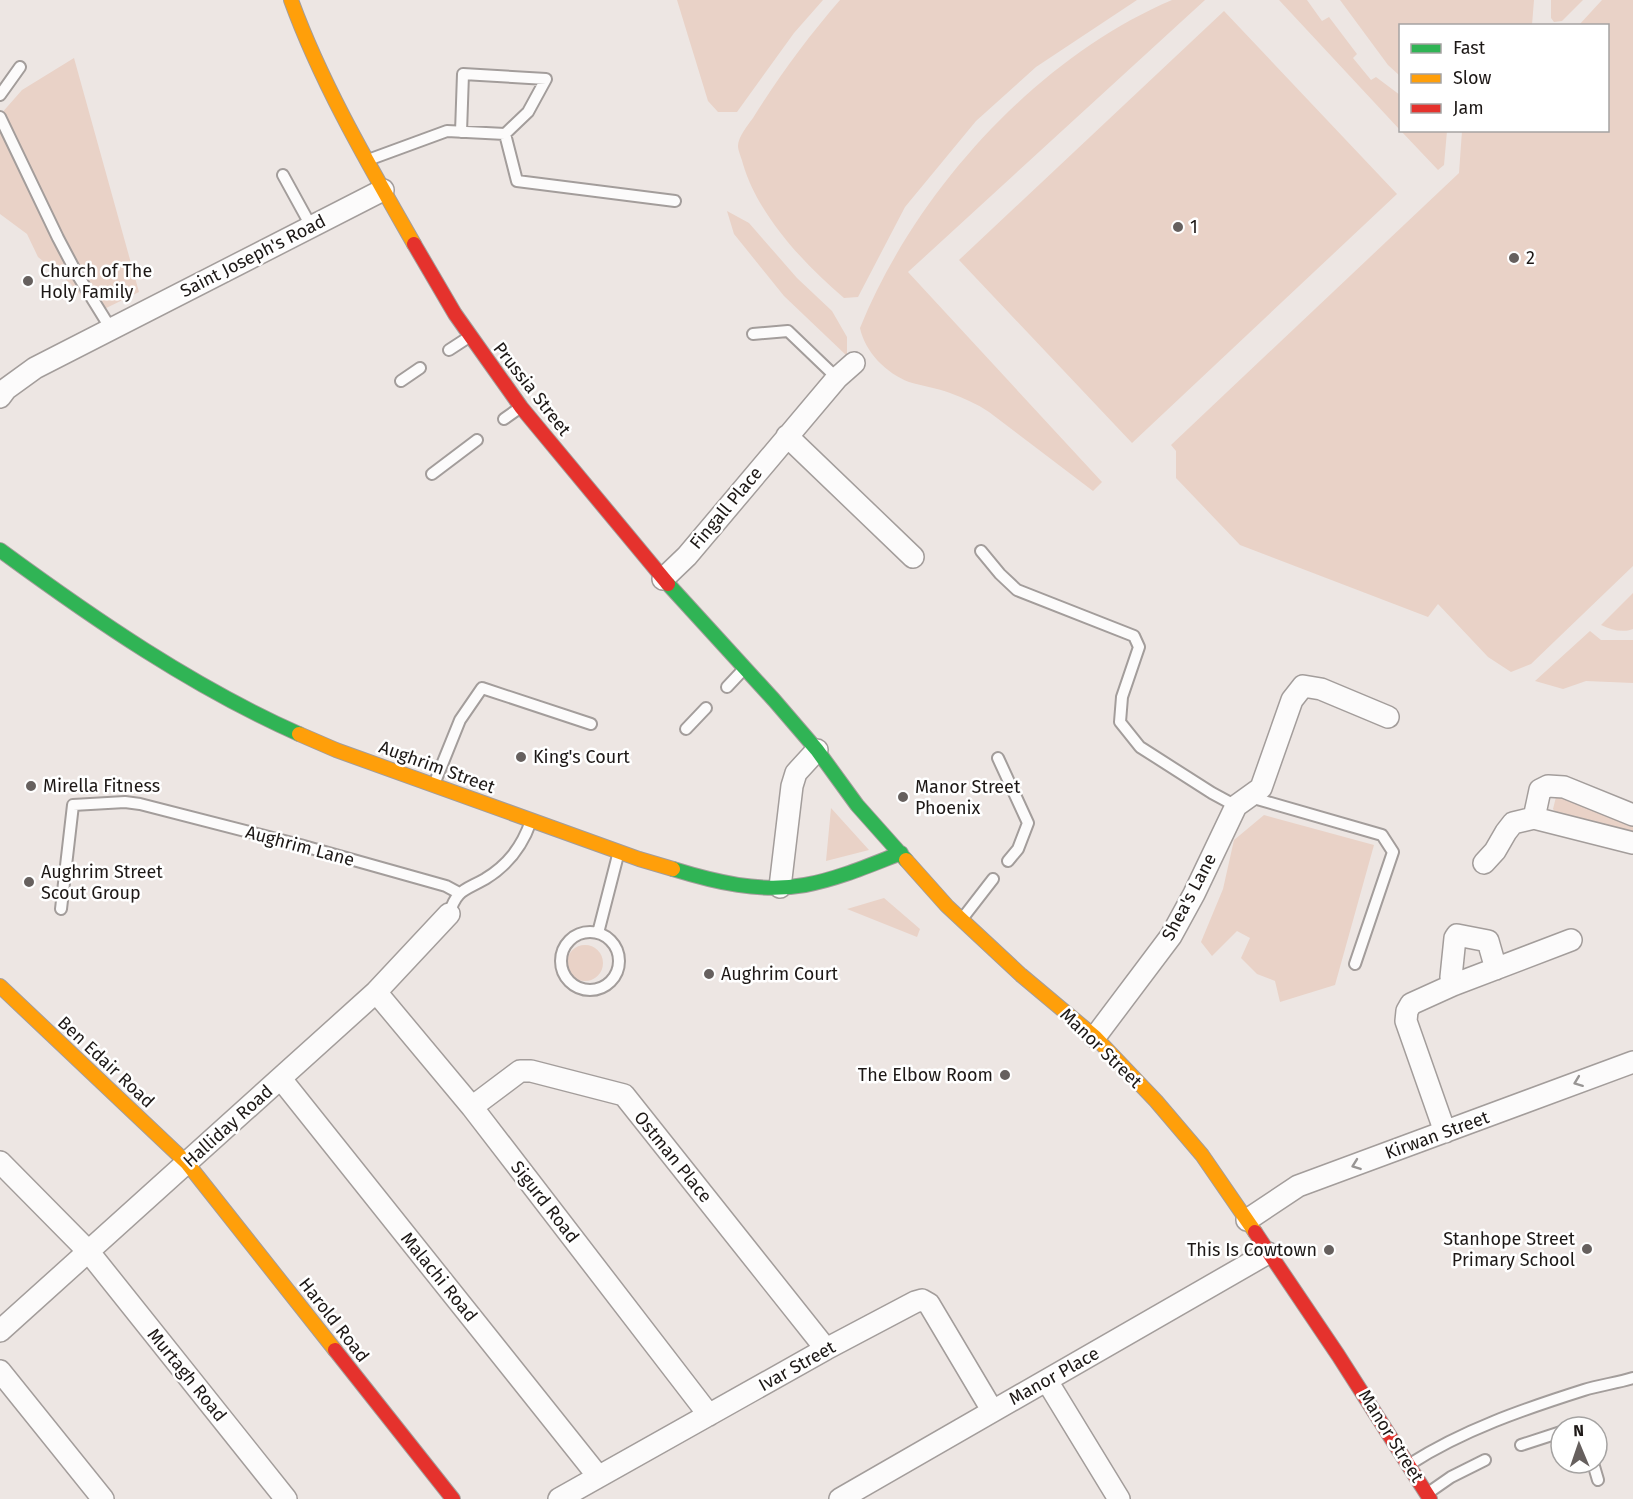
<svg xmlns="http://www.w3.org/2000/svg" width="1633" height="1499" viewBox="0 0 1633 1499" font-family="'Fira Sans',sans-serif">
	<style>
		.green { fill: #e9d2c7 }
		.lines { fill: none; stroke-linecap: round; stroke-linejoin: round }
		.lane-casing { stroke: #a39d9b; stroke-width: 14 }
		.street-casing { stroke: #a39d9b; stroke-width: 24 }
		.fast-casing { stroke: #a39d9b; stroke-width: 16 }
		.slow-casing { stroke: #a39d9b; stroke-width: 16 }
		.jam-casing { stroke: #a39d9b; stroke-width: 16 }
		.lane { stroke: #fcfbfb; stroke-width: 10 }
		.street { stroke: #fcfbfb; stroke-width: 21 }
		.fast { stroke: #30b455; stroke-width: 14 }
		.slow { stroke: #ff9f0a; stroke-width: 14 }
		.jam { stroke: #e5322d; stroke-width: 14 }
		.oneway { stroke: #989594 }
		.poi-dot { fill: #66605e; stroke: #fff; stroke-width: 2 }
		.labels { text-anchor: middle; stroke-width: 5; stroke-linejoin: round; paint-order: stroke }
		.poi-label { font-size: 18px; fill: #1d1816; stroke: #fff; text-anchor: start }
		.street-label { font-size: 18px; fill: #1d1816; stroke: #fff }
	</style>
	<rect width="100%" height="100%" fill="#ede6e3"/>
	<path class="green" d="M677,0H823L794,33L737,112H718L708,101Z
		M840,0H1137L1036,67L976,121L905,207L858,297L844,298C804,264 758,215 743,164C742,159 738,151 738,146C738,137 748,125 753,118C779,76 808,37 840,0Z
		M1172,0H1205L908,272L1102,482L1093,491L989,412C977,404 964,398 950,393C937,388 923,386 909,382C886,373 865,352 860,328C915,192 1036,58 1172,0Z
		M1279,0H1307L1322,21L1329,17L1357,54L1353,58L1371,80L1376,77L1400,95V130Z
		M1340,0H1534L1532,25L1400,26V76L1388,65Z
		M1551,0H1583L1562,21L1554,22L1551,18Z
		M1602,0H1633V566L1531,664L1511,672L1488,657L1438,604L1428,617L1240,545L1176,478V451L1171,445L1459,173L1462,131L1608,130V26L1579,25Z
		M1224,11L1397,194L1132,443L959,260Z
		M74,58L139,292L96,313L70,283L38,257L27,234L0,214V115L22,90Z
		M1401,131H1447L1444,165L1438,170Z
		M727,211L749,223L797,278L832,311L847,337V356L784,296L734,234Z
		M1633,593V629C1623,633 1611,630 1601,625Z
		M1590,631L1601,640H1633V683L1586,681L1563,689L1535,681Z
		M1557,793L1633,822V837L1562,820L1553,809Z
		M831,808L869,850L826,861Z
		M1264,815L1374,845L1335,985L1280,1002L1275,981L1257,974L1241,958L1250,938L1237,931L1212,956L1201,942L1223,889L1234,840Z
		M884,898L920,929L917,937L847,909Z
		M567 963a18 18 0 1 1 36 0a18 18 0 1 1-36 0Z"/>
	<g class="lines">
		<defs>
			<path id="lane" d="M0,95L20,67
				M0,117L58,238L77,274L111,329
				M461,132L463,74L546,79L528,112L505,134
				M368,160L447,131L505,134L517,181L675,201
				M283,175L311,226
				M753,334L788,331L837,378
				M449,350L469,337
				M401,381L420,368
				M504,419L521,407
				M432,474L477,440
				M981,551L1000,574L1017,590L1134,636L1139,647L1122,697L1120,722L1140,747L1212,793L1236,806
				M727,687L743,670
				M686,729L706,708
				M998,758L1028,823L1018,849L1008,861
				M435,782L460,720L482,688L591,724
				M1250,797L1382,835L1393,852L1355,964
				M61,909L73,805L125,802L140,804L300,845L446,886L459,893
				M449,914C457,889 464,891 485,879C508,865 522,847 531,821
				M962,919L993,879
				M561 961a29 29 0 1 1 58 0a29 29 0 1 1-58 0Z
				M598,933L618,855
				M1521,1445L1561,1432
				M1593,1463L1598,1480
				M1410,1464C1463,1430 1524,1409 1584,1390C1600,1385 1617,1383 1633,1378
				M1428,1493L1451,1477L1485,1460"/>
			<path id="street" d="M0,397L6,389L35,368L383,190
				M787,436L913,557
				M663,579L687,556L837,378L854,363
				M1633,815L1564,787L1548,786L1540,790L1534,818L1633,843
				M1484,863L1495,851L1506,832L1513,823L1534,818
				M780,887L792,786L796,773L817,750
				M1453,985L1451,977L1455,938L1457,935L1488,941L1496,969
				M376,992L472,1107L709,1415
				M1095,1037L1171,936L1194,894L1236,806L1261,788L1292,700L1303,686L1321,689L1388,717
				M281,1079L598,1476
				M472,1107L520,1071H531L624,1095L826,1349
				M1445,1132L1406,1021L1407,1011L1411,1004L1453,985L1571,940
				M0,1162L88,1251L286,1499
				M1247,1220L1298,1186L1633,1062
				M0,1331L376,992L449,914
				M0,1371L103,1499
				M1047,1381L1119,1499
				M559,1499L826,1349L915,1302L922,1300L929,1304L992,1410
				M840,1499L1268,1253"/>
			<path id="fast" d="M0,550C94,619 193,687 299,734
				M668,584L774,700L817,750L857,805L906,860
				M673,869C715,882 760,893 805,885C838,879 870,865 901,853"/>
			<path id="slow" d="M291,0C322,85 369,165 414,244
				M299,734L336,750L639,859L673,869
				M906,860L947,906L1021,975L1095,1037L1156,1101L1202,1155L1255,1232
				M0,986L187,1163L335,1350"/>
			<path id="jam" d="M414,244L455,314L521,407L668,584
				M1255,1232L1338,1355L1430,1499
				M335,1350L453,1499"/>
		</defs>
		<use href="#lane" class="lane-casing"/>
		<use href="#street" class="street-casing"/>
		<use href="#fast" class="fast-casing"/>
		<use href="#slow" class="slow-casing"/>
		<use href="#jam" class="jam-casing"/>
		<use href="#lane" class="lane"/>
		<use href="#street" class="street"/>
		<use href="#fast" class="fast"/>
		<use href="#slow" class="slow"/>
		<use href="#jam" class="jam"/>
	</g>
	<defs><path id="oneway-chevron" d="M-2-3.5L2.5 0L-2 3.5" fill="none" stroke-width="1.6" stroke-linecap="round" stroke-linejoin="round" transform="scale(1.5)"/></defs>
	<g class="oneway">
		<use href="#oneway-chevron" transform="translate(1578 1082) rotate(159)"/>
		<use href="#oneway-chevron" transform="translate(1356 1165) rotate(160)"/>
	</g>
	<g class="poi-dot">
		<circle cx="1178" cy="227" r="6"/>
		<circle cx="1514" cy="258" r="6"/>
		<circle cx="28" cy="281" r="6"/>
		<circle cx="521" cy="757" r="6"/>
		<circle cx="31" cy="786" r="6"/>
		<circle cx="903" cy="797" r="6"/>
		<circle cx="29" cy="882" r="6"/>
		<circle cx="709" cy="974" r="6"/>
		<circle cx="1005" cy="1075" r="6"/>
		<circle cx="1587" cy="1249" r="6"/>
		<circle cx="1329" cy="1250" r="6"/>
	</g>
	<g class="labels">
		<g class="poi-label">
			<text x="1190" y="233">1</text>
			<text x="1526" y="264">2</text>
			<text x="40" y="277">Church of The<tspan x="40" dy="21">Holy Family</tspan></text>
			<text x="533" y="763">King's Court</text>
			<text x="43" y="792">Mirella Fitness</text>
			<text x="915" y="793">Manor Street<tspan x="915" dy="21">Phoenix</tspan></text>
			<text x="41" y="878">Aughrim Street<tspan x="41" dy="21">Scout Group</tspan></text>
			<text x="721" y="980">Aughrim Court</text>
			<text x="993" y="1081" text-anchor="end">The Elbow Room</text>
			<text x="1575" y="1245" text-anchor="end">Stanhope Street<tspan x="1575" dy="21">Primary School</tspan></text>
			<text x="1317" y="1256" text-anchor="end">This Is Cowtown</text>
		</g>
		<g class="street-label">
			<text transform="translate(253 256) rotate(-27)" y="6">Saint Joseph's Road</text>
			<text transform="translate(532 389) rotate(52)" y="6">Prussia Street</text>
			<text transform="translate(726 508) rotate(-50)" y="6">Fingall Place</text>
			<text transform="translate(437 767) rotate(20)" y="6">Aughrim Street</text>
			<text transform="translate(300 846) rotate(15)" y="6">Aughrim Lane</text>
			<text transform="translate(1189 897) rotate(-62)" y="6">Shea's Lane</text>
			<text transform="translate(1101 1048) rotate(44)" y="6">Manor Street</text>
			<text transform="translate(106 1062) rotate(43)" y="6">Ben Edair Road</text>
			<text transform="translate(228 1126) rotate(-42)" y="6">Halliday Road</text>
			<text transform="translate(1437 1135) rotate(-20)" y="6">Kirwan Street</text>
			<text transform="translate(673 1157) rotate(51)" y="6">Ostman Place</text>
			<text transform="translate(545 1202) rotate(52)" y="6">Sigurd Road</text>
			<text transform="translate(439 1277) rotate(51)" y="6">Malachi Road</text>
			<text transform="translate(334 1320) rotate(52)" y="6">Harold Road</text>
			<text transform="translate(797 1366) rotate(-29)" y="6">Ivar Street</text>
			<text transform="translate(187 1375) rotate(51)" y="6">Murtagh Road</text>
			<text transform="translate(1054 1376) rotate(-29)" y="6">Manor Place</text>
			<text transform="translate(1391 1436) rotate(58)" y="6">Manor Street</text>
		</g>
	</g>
	<rect x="1399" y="24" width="210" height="108" fill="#ffffff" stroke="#a5a3a2" stroke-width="1.5"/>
	<rect x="1411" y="44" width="30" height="9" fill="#30b455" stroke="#a5a3a2" stroke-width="1.5"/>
	<text x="1453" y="54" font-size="18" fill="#1d1816">Fast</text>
	<rect x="1411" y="74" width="30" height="9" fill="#ff9f0a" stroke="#a5a3a2" stroke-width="1.5"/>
	<text x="1453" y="84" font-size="18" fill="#1d1816">Slow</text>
	<rect x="1411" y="104" width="30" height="9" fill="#e5322d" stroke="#a5a3a2" stroke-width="1.5"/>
	<text x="1453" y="114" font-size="18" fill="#1d1816">Jam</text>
	<g transform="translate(1579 1445) rotate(358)"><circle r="28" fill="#ffffff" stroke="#a5a3a2" stroke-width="1.5"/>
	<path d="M0-4.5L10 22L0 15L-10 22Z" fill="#66605e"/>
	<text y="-9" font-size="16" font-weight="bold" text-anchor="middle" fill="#1d1816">N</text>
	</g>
</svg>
